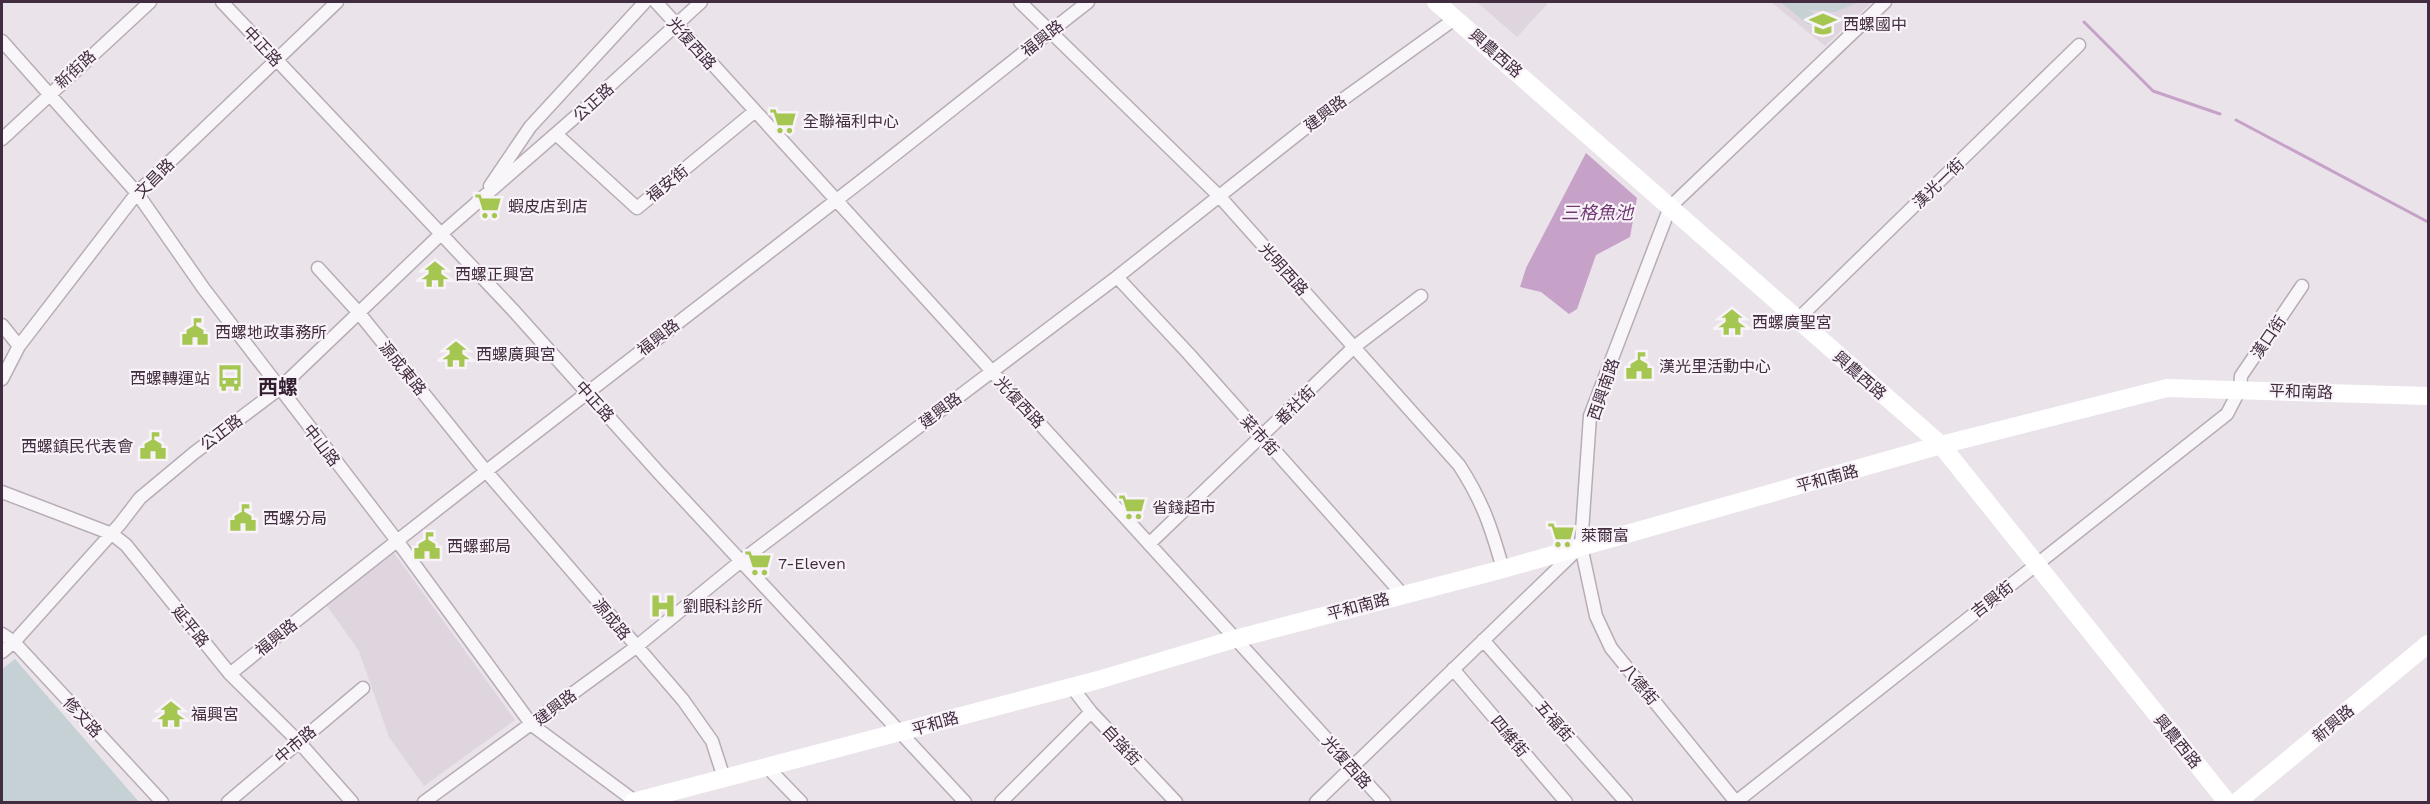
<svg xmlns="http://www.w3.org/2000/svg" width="2430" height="804" viewBox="0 0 2430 804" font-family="'Work Sans','Noto Sans TC',sans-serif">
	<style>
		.built { fill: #dfd5df }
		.green { fill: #c5d1d4 }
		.water { fill: #c6a1c8 }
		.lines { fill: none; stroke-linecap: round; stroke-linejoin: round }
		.stream { stroke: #c6a1c8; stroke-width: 3 }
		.street-casing { stroke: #b8acb7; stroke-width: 15 }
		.street { stroke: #f9f6f9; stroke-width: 12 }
		.secondary { stroke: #fff; stroke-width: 18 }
		.labels { text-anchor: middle; stroke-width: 4.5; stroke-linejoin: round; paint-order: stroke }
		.poi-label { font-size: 16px; fill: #422c40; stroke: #f8f3f8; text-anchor: start }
		.street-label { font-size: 16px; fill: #422c40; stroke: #f8f3f8 }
		.water-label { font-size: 18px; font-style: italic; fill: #723873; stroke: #f8f3f8 }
		.quarter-label { font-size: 20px; font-weight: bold; fill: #331e31; stroke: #f8f3f8 }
	</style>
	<rect width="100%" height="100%" fill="#eae3ea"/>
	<path class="built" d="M1477,2H1549L1517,37Z
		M1771,2H1872L1825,46Z
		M394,553L515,720L424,786L389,737L359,651L325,603Z"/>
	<path class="green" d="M1780,2H1859L1835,12L1809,10L1817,16L1809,25Z
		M15,659L139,802H2V669Z"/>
	<path class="water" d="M1586,153L1637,198L1630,237L1596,255L1577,309L1569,314L1541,292L1520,287L1526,268Z"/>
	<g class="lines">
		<path class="stream" d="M2084,22L2153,91L2220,114
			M2236,120L2428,222"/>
		<defs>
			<path id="street" d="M222,2L513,310L659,473L965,802
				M656,2C897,269 1142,534 1384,802
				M1020,2L1220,197L1459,465C1483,502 1491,527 1503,569
				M2,41L137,193L204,289L398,542L532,725L636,802
				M556,134L637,208L754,112
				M2,139L150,2
				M490,186L530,127L645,2
				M318,268L359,313L485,470L683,700L712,741L724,778
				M1117,277L1188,353L1403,595
				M1797,320L2079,45
				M2,325L19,346
				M2,379L19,346L137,193L337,2
				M2,492L112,534L126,545L230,674L298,741L352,802
				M1149,544L1354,347L1421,296
				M1581,546L1596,616L1611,648L1736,802
				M2,634L14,642L162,802
				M1483,640L1626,802
				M2,652L14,642L120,524L140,498L194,453L279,389L441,234L582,111L701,2
				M1453,669L1566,802
				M230,674C429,513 632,359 834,202C920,136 1003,68 1088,2
				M1071,686L1091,712L1176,802
				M767,767L801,802
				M228,802L363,688
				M424,802L636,647L741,561L1117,277L1328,110L1456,18
				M1001,802L1091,712
				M1316,802L1581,546L1590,416L1670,207L1885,2
				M1736,802L2227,414L2240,389L2241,376L2302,286"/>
		</defs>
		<use href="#street" class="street-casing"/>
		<use href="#street" class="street"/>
		<path class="secondary" d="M1436,2L1941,445L2227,802
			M633,802L1098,680L1235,639L1503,569L1941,445L2167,388L2428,396
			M2237,802L2428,644"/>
	</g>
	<defs>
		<symbol id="school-bare" viewBox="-9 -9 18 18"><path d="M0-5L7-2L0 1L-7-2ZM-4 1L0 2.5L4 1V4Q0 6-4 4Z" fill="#a5c651" stroke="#f8f3f8" stroke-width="2.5" paint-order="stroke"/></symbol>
		<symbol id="supermarket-bare" viewBox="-9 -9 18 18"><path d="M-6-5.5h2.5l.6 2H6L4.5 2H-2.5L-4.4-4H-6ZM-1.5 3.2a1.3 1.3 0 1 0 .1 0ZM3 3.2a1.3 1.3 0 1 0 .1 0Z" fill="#a5c651" stroke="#f8f3f8" stroke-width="2.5" paint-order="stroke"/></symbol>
		<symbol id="temple-bare" viewBox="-9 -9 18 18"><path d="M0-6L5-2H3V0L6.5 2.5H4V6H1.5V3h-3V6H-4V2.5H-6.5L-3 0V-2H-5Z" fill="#a5c651" stroke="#f8f3f8" stroke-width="2.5" paint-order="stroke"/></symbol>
		<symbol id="civic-bare" viewBox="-9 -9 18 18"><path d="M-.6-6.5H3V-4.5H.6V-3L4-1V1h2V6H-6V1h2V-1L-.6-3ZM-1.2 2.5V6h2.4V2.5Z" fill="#a5c651" stroke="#f8f3f8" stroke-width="2.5" paint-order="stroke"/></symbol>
		<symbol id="bus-bare" viewBox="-9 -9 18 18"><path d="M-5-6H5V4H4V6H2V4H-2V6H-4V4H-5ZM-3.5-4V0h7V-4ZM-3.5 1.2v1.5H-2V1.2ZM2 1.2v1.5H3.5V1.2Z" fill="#a5c651" stroke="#f8f3f8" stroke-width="2.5" paint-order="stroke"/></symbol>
		<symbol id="hospital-bare" viewBox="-9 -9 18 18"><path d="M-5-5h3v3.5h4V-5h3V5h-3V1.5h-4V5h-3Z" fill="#a5c651" stroke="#f8f3f8" stroke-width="2.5" paint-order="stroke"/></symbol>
	</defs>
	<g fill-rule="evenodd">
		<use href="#school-bare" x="1804" y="5" width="38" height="38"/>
		<use href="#supermarket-bare" x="764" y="102" width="38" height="38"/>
		<use href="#supermarket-bare" x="469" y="187" width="38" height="38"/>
		<use href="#temple-bare" x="416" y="255" width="38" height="38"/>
		<use href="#temple-bare" x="1713" y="303" width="38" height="38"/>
		<use href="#civic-bare" x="176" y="313" width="38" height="38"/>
		<use href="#temple-bare" x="437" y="335" width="38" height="38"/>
		<use href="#civic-bare" x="1620" y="347" width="38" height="38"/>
		<use href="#bus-bare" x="211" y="359" width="38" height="38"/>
		<use href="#civic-bare" x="134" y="427" width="38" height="38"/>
		<use href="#supermarket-bare" x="1113" y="488" width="38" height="38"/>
		<use href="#civic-bare" x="224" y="499" width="38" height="38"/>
		<use href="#supermarket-bare" x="1542" y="516" width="38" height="38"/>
		<use href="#civic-bare" x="408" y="527" width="38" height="38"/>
		<use href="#supermarket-bare" x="739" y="544" width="38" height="38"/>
		<use href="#hospital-bare" x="644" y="587" width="38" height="38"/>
		<use href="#temple-bare" x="152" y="695" width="38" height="38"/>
	</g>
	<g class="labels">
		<g class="poi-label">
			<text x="1843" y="30">西螺國中</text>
			<text x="803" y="127">全聯福利中心</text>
			<text x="508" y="212">蝦皮店到店</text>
			<text x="455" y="280">西螺正興宮</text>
			<text x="1752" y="328">西螺廣聖宮</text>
			<text x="215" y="338">西螺地政事務所</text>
			<text x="476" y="360">西螺廣興宮</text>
			<text x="1659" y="372">漢光里活動中心</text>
			<text x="210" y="384" text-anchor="end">西螺轉運站</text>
			<text x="133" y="452" text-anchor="end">西螺鎮民代表會</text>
			<text x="1152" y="513">省錢超市</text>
			<text x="263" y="524">西螺分局</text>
			<text x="1581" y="541">萊爾富</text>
			<text x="447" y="552">西螺郵局</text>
			<text x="778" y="569">7-Eleven</text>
			<text x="683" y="612">劉眼科診所</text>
			<text x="191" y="720">福興宮</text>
		</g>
		<g class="street-label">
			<text transform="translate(1042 38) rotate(-38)" y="6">福興路</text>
			<text transform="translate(692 43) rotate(48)" y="6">光復西路</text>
			<text transform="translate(263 46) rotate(47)" y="6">中正路</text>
			<text transform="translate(1496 53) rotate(41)" y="6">興農西路</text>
			<text transform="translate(75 69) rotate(-42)" y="6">新街路</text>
			<text transform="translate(593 102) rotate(-42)" y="6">公正路</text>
			<text transform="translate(1325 113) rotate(-37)" y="6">建興路</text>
			<text transform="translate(154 178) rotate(-45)" y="6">文昌路</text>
			<text transform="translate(667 183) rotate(-39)" y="6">福安街</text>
			<text transform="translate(1938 183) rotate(-44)" y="6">漢光一街</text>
			<text transform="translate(1284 269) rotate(48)" y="6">光明西路</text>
			<text transform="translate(658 337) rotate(-38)" y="6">福興路</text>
			<text transform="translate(2268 337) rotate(-56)" y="6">漢口街</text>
			<text transform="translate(403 368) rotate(51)" y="6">源成東路</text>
			<text transform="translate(1860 375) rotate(41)" y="6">興農西路</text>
			<text transform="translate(1603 389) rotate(-71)" y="6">西興南路</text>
			<text transform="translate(2301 391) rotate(2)" y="6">平和南路</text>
			<text transform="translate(595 401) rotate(48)" y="6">中正路</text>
			<text transform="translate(1020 402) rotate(47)" y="6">光復西路</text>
			<text transform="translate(1295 405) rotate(-44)" y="6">番社街</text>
			<text transform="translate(940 410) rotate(-37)" y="6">建興路</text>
			<text transform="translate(221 432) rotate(-37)" y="6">公正路</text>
			<text transform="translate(1260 435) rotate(48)" y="6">菜市街</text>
			<text transform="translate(322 445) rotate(52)" y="6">中山路</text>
			<text transform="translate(1827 478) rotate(-15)" y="6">平和南路</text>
			<text transform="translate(1992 599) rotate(-38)" y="6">吉興街</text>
			<text transform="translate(1358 606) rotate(-15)" y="6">平和南路</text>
			<text transform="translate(612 619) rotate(50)" y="6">源成路</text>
			<text transform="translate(191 626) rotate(51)" y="6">延平路</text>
			<text transform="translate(276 637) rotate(-39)" y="6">福興路</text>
			<text transform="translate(1640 684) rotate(50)" y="6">八德街</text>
			<text transform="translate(555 707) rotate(-37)" y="6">建興路</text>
			<text transform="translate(83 717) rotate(47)" y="6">修文路</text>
			<text transform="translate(1555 721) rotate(49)" y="6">五福街</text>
			<text transform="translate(935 723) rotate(-16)" y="6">平和路</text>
			<text transform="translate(2333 723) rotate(-40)" y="6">新興路</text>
			<text transform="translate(1510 736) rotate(50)" y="6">四維街</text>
			<text transform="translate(2178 741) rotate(51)" y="6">興農西路</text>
			<text transform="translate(295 744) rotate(-40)" y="6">中市路</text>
			<text transform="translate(1122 745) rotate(47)" y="6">自強街</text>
			<text transform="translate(1347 762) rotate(48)" y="6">光復西路</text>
		</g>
		<g class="water-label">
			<text x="1597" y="219">三格魚池</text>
		</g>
		<g class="quarter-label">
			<text x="278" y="394">西螺</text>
		</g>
	</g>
	<rect width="2430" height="804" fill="none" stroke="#422c40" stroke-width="6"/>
</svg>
